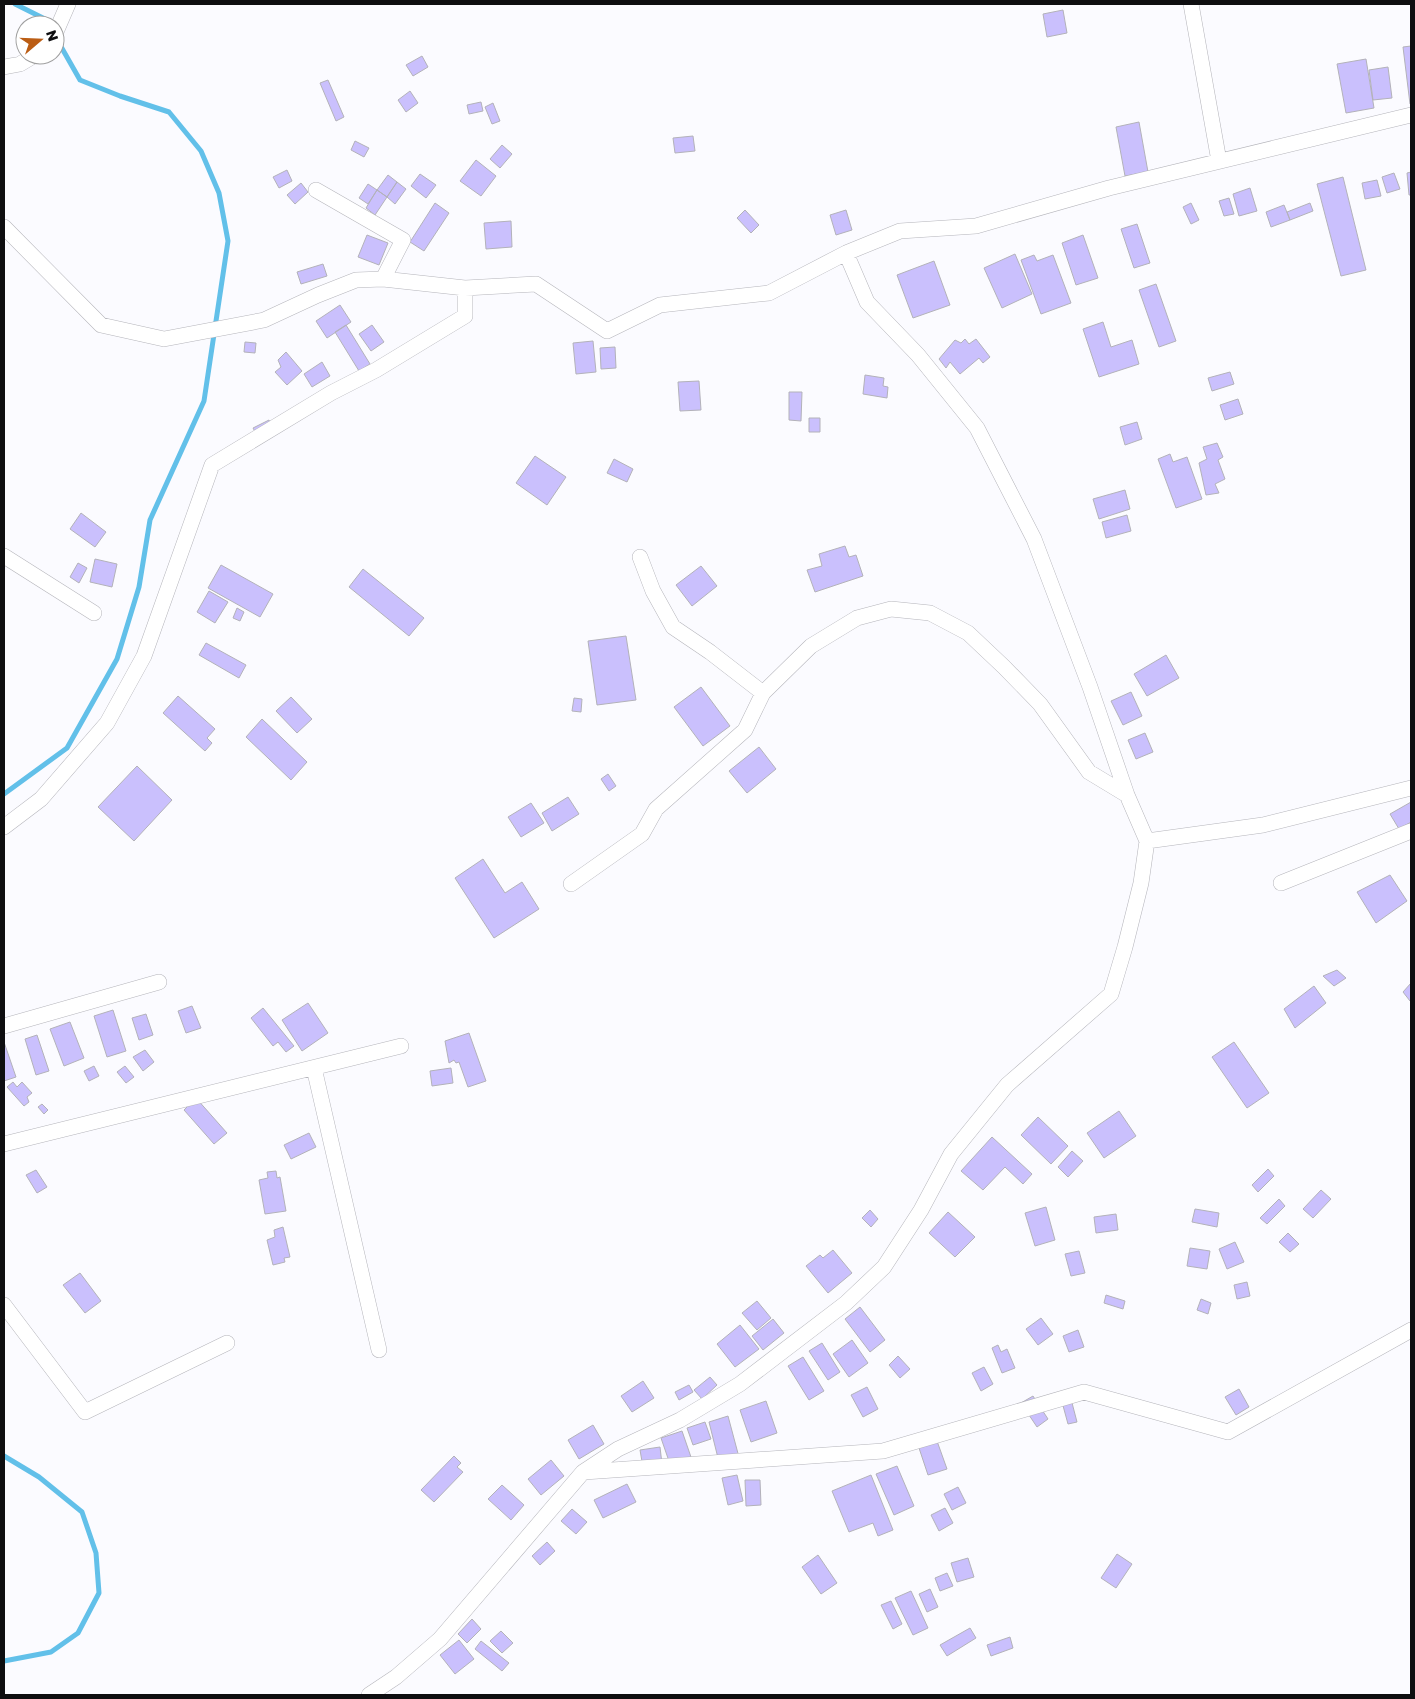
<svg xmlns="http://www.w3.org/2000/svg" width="1415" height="1699" viewBox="0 0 1415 1699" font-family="'Golos Text',sans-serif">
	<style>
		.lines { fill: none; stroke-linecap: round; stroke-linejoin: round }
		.stream { stroke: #62c0e9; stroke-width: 5 }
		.building { fill: #cac0fd; stroke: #b3b2b9 }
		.minor-casing { stroke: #b5b5bb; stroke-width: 16 }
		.minor { stroke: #fff; stroke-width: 15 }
	</style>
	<rect width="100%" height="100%" fill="#fbfbff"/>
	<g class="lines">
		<path class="stream" d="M15,4L45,19L48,25
			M4,794L67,748L117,659L139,587L150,520L204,401L228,241L219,193L201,151L169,112L120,96L80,80L55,36
			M4,1456L39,1477L82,1512L96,1553L99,1593L78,1633L51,1652L4,1661"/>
	</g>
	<path class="building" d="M1063,10L1067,33L1047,37L1043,14Z
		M1411,46V104H1410L1403,47Z
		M422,56L428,67L413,76L406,65Z
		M1366,59L1374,108L1346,113L1337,64Z
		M1388,67L1392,98L1373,100L1369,70Z
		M328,80L344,117L336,121L320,83Z
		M410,91L418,103L406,112L398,100Z
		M481,102L483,111L469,114L467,105Z
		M493,103L500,121L492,124L485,107Z
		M1139,122L1148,172L1125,176L1116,127Z
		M693,136L695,151L675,153L673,138Z
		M355,141L369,148L364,157L351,150Z
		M502,145L512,154L500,168L490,159Z
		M476,160L496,176L481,196L460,181Z
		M287,170L292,181L279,188L273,177Z
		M1411,172V195H1409L1407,173Z
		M1394,173L1400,189L1387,193L1382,177Z
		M420,174L436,185L426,198L411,186Z
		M388,175L397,182L387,197L377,190Z
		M1343,177L1366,270L1341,276L1317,184Z
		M1377,180L1381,196L1365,199L1362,183Z
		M397,182L406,189L395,204L387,197Z
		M301,183L308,192L295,204L287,195Z
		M368,184L377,190L368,204L359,198Z
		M1250,188L1257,211L1239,216L1233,194Z
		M377,190L387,197L375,215L366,208Z
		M1229,198L1234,214L1224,216L1219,201Z
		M435,203L449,213L424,251L410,242Z
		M1191,203L1199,220L1191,224L1183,207Z
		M1310,203L1313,211L1290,220L1287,212Z
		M1284,205L1290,220L1271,227L1266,212Z
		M745,210L759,225L751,233L737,218Z
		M846,210L852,230L836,235L830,215Z
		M511,221L512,247L486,249L484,223Z
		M1137,224L1150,263L1134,268L1121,229Z
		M367,235L388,243L379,265L358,257Z
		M1083,235L1098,278L1076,285L1062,243Z
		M1015,254L1032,294L1002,308L984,268Z
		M1034,255L1037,261L1053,255L1071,303L1041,314L1021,260Z
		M934,261L950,305L913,318L897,275Z
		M323,264L327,276L301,284L297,272Z
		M1156,284L1176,341L1159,347L1139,290Z
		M340,305L351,322L327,338L316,321Z
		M1103,322L1111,347L1132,340L1139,364L1099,377L1083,329Z
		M346,325L370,364L359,371L335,332Z
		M372,325L384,342L371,351L359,334Z
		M965,339L969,344L976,339L990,357L983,363L979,358L960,374L950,362L946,368L939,359L955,340L961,343Z
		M593,341L596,372L576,374L573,343Z
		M245,342L256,343L255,353L244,352Z
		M615,347L616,368L601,369L600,348Z
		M286,352L302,371L287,385L275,372L281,367L278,360Z
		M322,362L330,376L312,387L304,374Z
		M1230,372L1234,384L1212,391L1208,378Z
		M865,375L884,378L883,386L888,387L887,398L863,394Z
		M699,381L701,410L680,411L678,382Z
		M789,392H802L801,421L789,420Z
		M1238,399L1243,414L1225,420L1220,405Z
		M809,418H820V432H809Z
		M269,420L273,430L258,437L253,428Z
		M1137,422L1142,439L1125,445L1120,427Z
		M1217,443L1223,457L1218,460L1225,479L1215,484L1219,493L1206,495L1199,463L1207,459L1203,447Z
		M1170,454L1173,462L1187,457L1202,499L1176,508L1158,459Z
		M535,456L566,477L547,505L516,483Z
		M614,459L633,469L627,482L607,473Z
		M1125,490L1130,509L1099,519L1093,499Z
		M81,513L106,532L95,547L70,529Z
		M1127,515L1131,531L1106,538L1102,522Z
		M845,546L849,557L856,555L863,576L815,592L807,570L822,566L819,554Z
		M95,559L117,564L112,587L90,582Z
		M78,563L87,568L79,583L70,577Z
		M221,565L273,594L260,617L208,588Z
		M701,566L717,586L692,606L676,585Z
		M363,569L424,618L409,636L349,587Z
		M209,591L228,602L215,623L197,612Z
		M237,608L244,612L240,621L233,618Z
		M626,636L636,700L597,705L588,641Z
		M206,643L246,665L239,678L199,655Z
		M1166,655L1179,678L1147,696L1134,674Z
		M701,687L730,726L703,746L674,707Z
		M1131,692L1142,716L1123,725L1111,701Z
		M178,696L215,729L207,738L212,743L205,751L163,713Z
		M291,697L312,719L297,733L276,711Z
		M574,698L582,699L581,712L572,711Z
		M262,719L307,762L291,780L246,737Z
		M1145,733L1153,752L1136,759L1128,740Z
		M759,747L776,769L747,793L729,771Z
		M137,766L172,800L134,841L98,807Z
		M608,774L616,786L609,791L601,779Z
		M568,797L579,814L552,831L542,813Z
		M1411,802V822L1399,829L1390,814Z
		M531,803L544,823L521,837L508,817Z
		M483,859L505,893L522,882L539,909L494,938L455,878Z
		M1390,875L1407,901L1376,923L1357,892Z
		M1337,970L1346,978L1334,986L1323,976Z
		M1411,983V999L1410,1001L1403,992Z
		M1314,986L1326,1003L1295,1028L1284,1009Z
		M308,1003L328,1033L302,1051L282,1020Z
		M192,1006L201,1028L186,1033L178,1011Z
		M263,1008L294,1046L286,1052L278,1042L273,1046L251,1018Z
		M113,1010L126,1051L107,1057L94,1016Z
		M146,1014L153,1035L139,1040L132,1018Z
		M70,1022L84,1058L64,1066L50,1029Z
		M469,1033L486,1081L468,1087L459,1062L456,1063L454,1060L449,1063L445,1041Z
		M37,1035L49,1071L36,1075L25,1039Z
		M4,1042L16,1077L4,1081Z
		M1234,1042L1269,1093L1247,1108L1212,1057Z
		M145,1050L154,1062L143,1071L133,1057Z
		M94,1066L99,1076L89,1081L84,1071Z
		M125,1066L134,1077L126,1083L117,1072Z
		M451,1068L453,1083L432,1086L430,1071Z
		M13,1082L17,1087L22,1082L32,1093L27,1097L29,1102L24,1106L7,1087Z
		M196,1098L227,1133L214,1144L184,1110Z
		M42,1104L48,1110L44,1114L38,1107Z
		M1119,1111L1136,1136L1104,1158L1087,1133Z
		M1038,1117L1068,1146L1051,1164L1021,1135Z
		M309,1133L316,1147L291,1159L284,1145Z
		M992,1137L1032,1174L1023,1184L1005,1167L983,1190L961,1171Z
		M1072,1151L1083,1161L1068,1177L1058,1167Z
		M1268,1169L1274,1176L1258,1192L1252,1185Z
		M36,1170L47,1187L37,1193L26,1175Z
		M276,1171L277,1178L280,1177L286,1211L265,1214L259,1180L268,1178L267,1172Z
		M1321,1190L1331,1199L1313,1218L1303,1209Z
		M1279,1199L1285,1206L1267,1224L1260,1218Z
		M1046,1207L1055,1240L1035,1246L1025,1213Z
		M1195,1209L1219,1213L1217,1227L1192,1222Z
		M870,1210L878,1219L871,1227L862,1218Z
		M948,1212L975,1237L955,1257L929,1233Z
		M1116,1214L1118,1230L1096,1233L1094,1217Z
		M283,1227L290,1257L284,1258L285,1262L273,1265L267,1240L275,1237L274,1230Z
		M1288,1233L1299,1244L1290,1252L1279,1242Z
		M1235,1242L1244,1262L1227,1269L1219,1249Z
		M1190,1248L1210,1251L1207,1269L1187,1266Z
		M833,1250L852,1273L828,1293L806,1266L820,1255L823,1258Z
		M1079,1251L1085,1273L1071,1276L1065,1254Z
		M80,1273L101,1301L85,1313L63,1285Z
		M1247,1282L1250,1296L1237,1299L1234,1285Z
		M1106,1295L1125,1301L1123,1309L1104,1303Z
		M1201,1299L1211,1303L1208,1314L1197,1310Z
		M757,1301L771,1318L757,1330L742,1313Z
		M860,1307L885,1340L870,1352L845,1319Z
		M1041,1318L1053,1334L1038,1345L1026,1329Z
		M773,1319L784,1333L763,1350L752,1336Z
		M740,1325L759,1349L735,1367L717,1344Z
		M1078,1330L1084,1347L1069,1352L1063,1336Z
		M852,1340L868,1363L849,1377L833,1354Z
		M822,1343L840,1372L828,1380L809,1351Z
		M998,1345L1001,1352L1007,1349L1015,1368L1002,1373L992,1348Z
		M898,1356L910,1369L900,1378L889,1365Z
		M803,1357L824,1391L809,1400L788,1366Z
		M984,1367L993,1384L981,1391L972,1373Z
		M710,1377L717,1385L702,1399L694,1390Z
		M643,1381L654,1398L632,1412L621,1396Z
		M689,1385L693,1392L679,1400L675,1392Z
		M867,1387L878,1409L863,1417L851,1395Z
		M1239,1389L1249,1407L1236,1415L1225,1397Z
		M1033,1396L1048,1419L1037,1427L1021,1403Z
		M1071,1399L1077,1422L1068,1424L1062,1402Z
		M766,1401L777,1433L751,1442L740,1410Z
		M728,1416L740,1461L720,1466L709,1422Z
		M705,1422L711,1439L693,1445L687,1428Z
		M593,1425L604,1444L579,1459L568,1440Z
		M682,1431L692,1460L671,1467L661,1438Z
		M937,1441L947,1469L928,1475L919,1448Z
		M660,1447L662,1464L643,1467L640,1450Z
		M454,1456L461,1463L457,1467L463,1472L434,1502L421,1490Z
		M551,1460L564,1476L541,1495L528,1479Z
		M897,1466L914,1506L894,1515L876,1474Z
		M737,1475L743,1501L728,1505L722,1478Z
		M871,1475L893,1530L878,1536L873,1523L849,1532L832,1491Z
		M745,1480H760L761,1505L746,1506Z
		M627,1484L636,1502L603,1518L594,1500Z
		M502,1485L524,1505L511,1520L488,1499Z
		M958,1487L966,1503L952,1510L944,1494Z
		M945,1508L953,1523L939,1531L931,1515Z
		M572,1509L587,1522L576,1534L561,1521Z
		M547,1542L555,1551L540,1565L532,1556Z
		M1117,1554L1132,1564L1116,1588L1101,1578Z
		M818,1555L837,1583L821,1594L802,1567Z
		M968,1558L974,1577L957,1582L951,1563Z
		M947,1573L953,1586L940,1591L935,1578Z
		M930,1589L938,1607L927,1612L919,1594Z
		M911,1591L928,1628L913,1635L895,1598Z
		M891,1601L902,1624L893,1629L881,1605Z
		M472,1619L481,1629L467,1643L458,1634Z
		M970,1628L976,1638L947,1656L940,1645Z
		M501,1631L513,1643L502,1653L490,1641Z
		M1010,1637L1013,1648L991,1656L987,1645Z
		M459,1640L474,1659L455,1674L440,1655Z
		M481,1641L509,1663L502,1671L475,1649Z"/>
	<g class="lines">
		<defs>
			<path id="minor" d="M1191,4L1219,161
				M55,34L68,4
				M4,67L20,64L35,55
				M316,190L403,240L383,279
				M4,227L101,325L164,339L264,320L318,295L356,280L383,279L465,288L536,284L607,331L660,305L769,293L846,253
				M4,556L94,613
				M640,557L653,591L673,627L710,652L763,693
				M4,827L41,799L107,723L144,656L212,465L331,393L376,370L465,316V288
				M1147,841L1263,825L1411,788
				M1281,883L1411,831
				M571,884L642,834L656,809L745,730L763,693L811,646L857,618L891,609L930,613L968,633L1004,667L1040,704L1089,772L1127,795
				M4,1026L159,982
				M314,1068L379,1350
				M4,1144L401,1046
				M4,1305L85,1412L227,1343
				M584,1472L883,1451L1084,1392L1228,1432L1411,1330
				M369,1695L396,1677L440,1639L583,1472L618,1449L680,1420L740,1384L846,1303L884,1267L921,1210L951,1154L1007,1085L1111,994L1125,947L1141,883L1147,841L1127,795L1090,687L1034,539L977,428L918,355L867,302L846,253L900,231L976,226L1109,188L1411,115"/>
		</defs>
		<use href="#minor" class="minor-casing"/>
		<use href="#minor" class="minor"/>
	</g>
	<rect width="1415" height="1699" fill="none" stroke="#0e0e10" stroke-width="10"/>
	<g transform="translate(40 40) rotate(71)"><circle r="24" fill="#ffffff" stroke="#9f9f9f"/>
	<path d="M0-4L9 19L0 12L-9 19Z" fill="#bb5d14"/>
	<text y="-8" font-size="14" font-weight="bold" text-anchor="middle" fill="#0e0e10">N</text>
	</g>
</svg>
